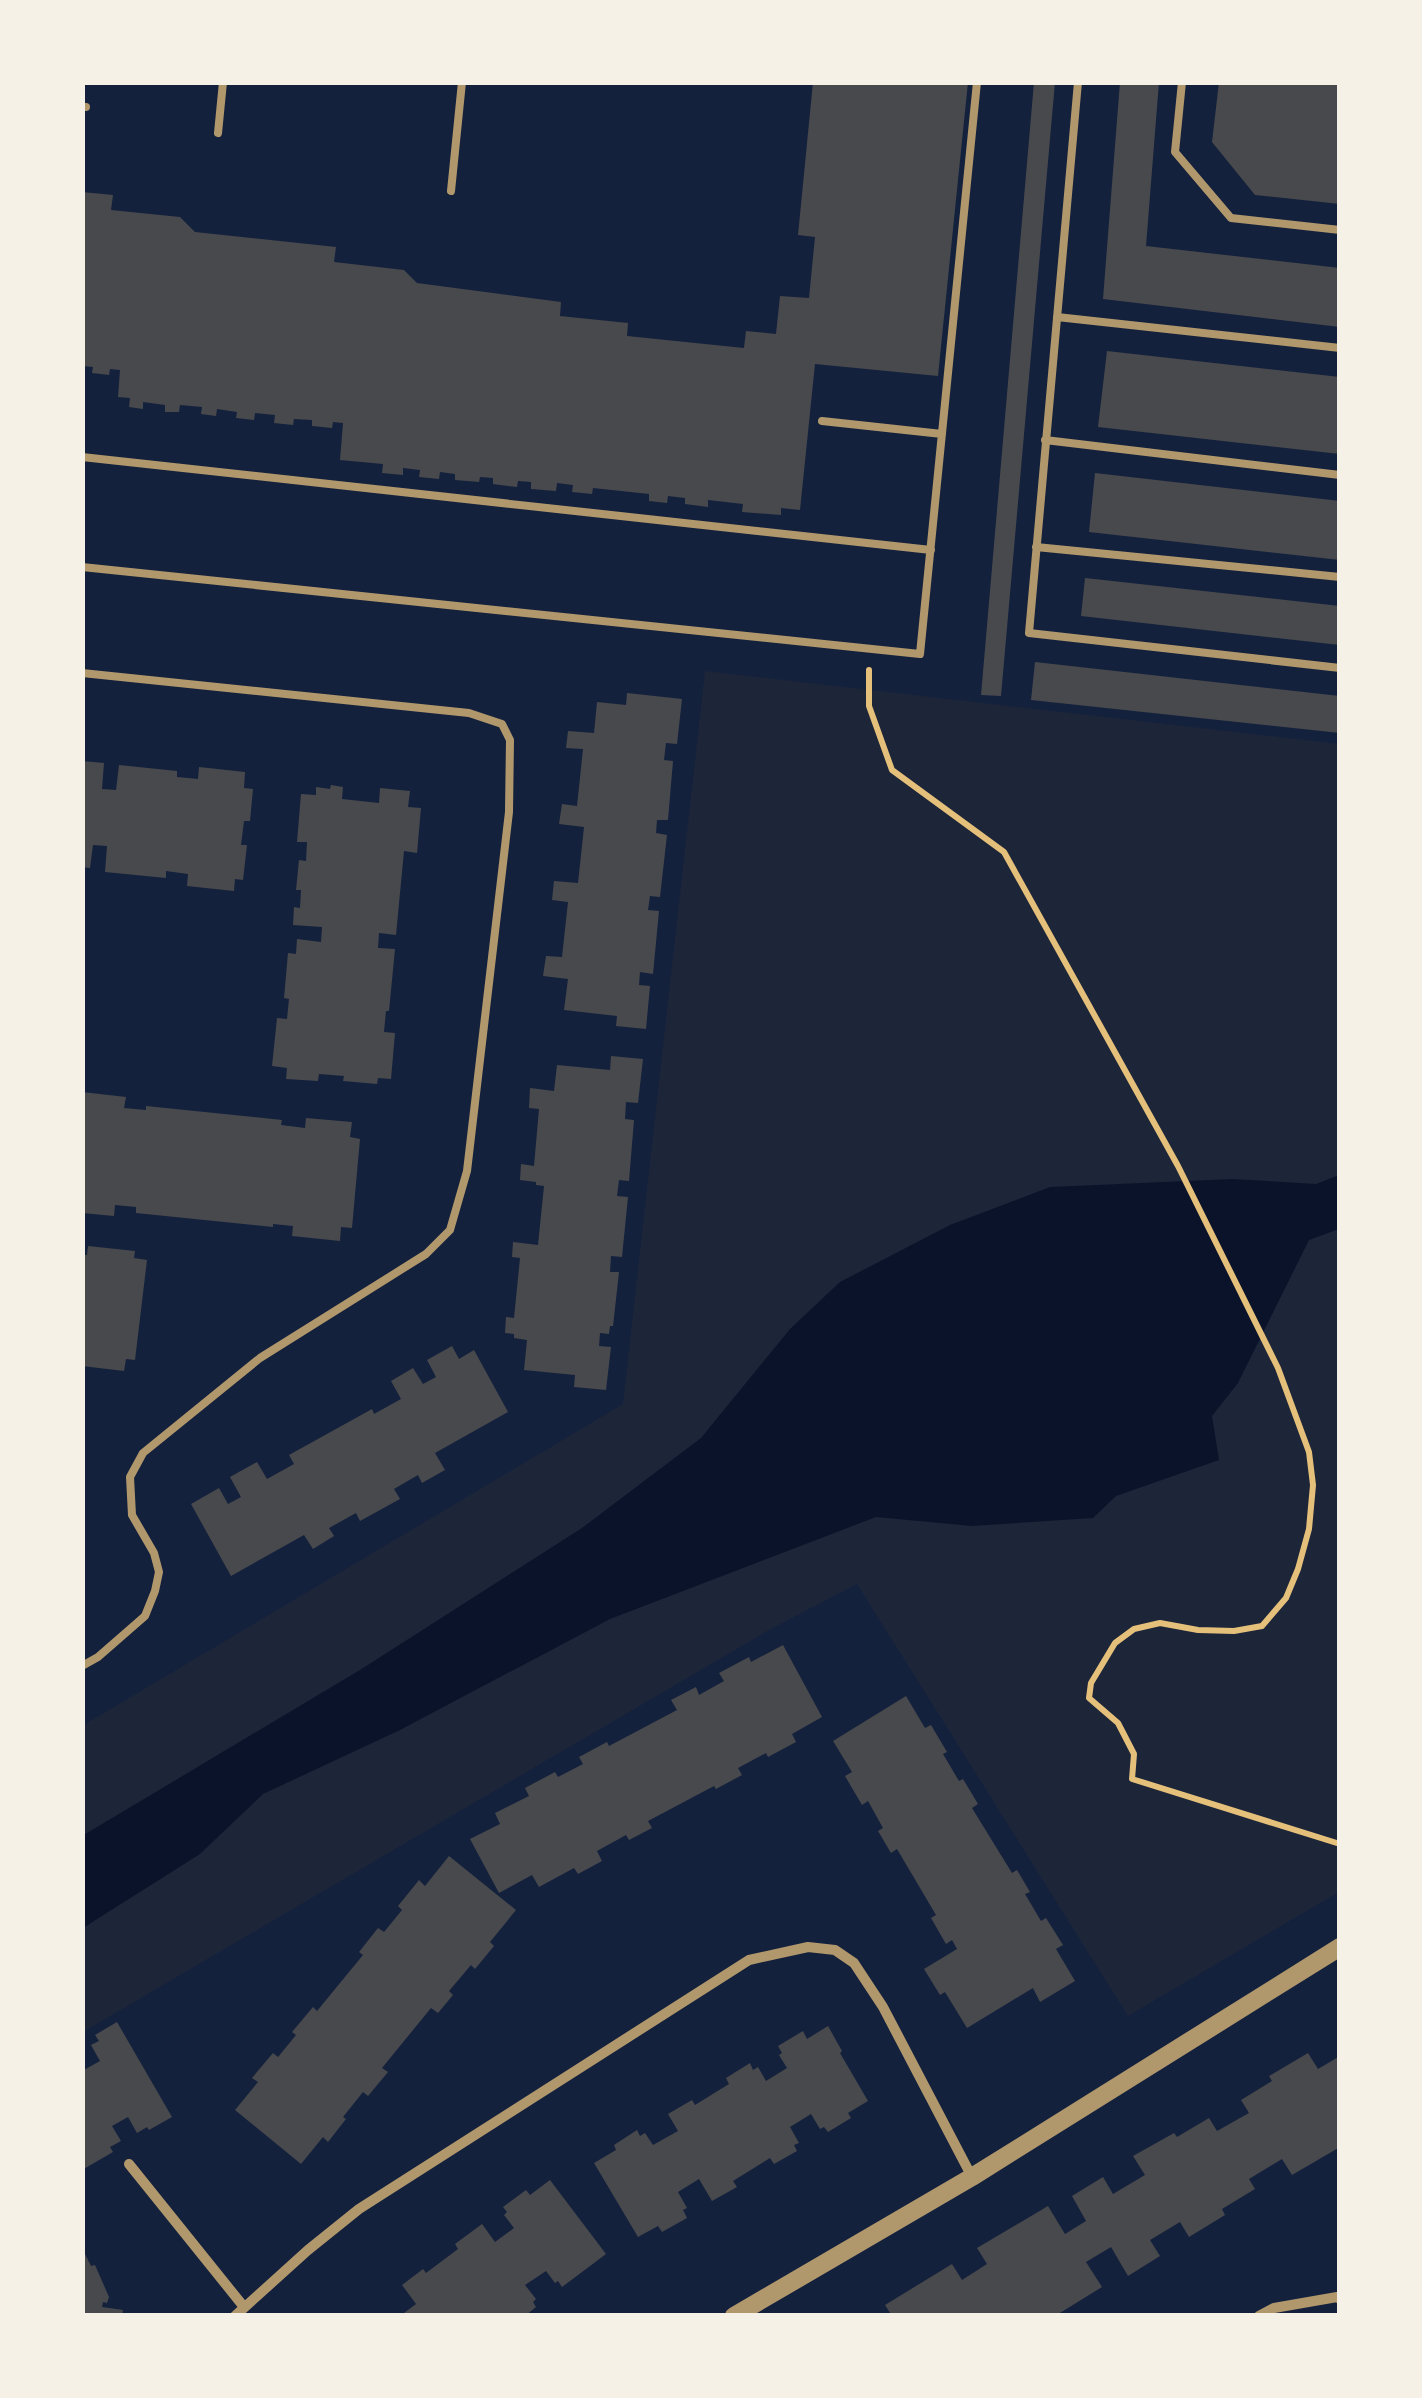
<svg xmlns="http://www.w3.org/2000/svg" width="1422" height="2398" viewBox="0 0 1422 2398" font-family="'Asap Condensed',sans-serif">
	<style>
		.green { fill: #1d2539 }
		.water { fill: #0b132b }
		.building { fill: #48494c }
		.lines { fill: none; stroke-linecap: round; stroke-linejoin: round }
		.path { stroke: #e5c07b; stroke-width: 6 }
		.service { stroke: #b1986c; stroke-width: 8 }
		.minor { stroke: #b1986c; stroke-width: 10 }
		.tertiary { stroke: #b1986c; stroke-width: 18 }
	</style>
	<rect width="100%" height="100%" fill="#14213d"/>
	<path class="green" d="M705,671L1339,744V1892L1128,2016L857,1584L769,1630L83,2032L82,1726L623,1404Z"/>
	<path class="water" d="M1339,1175V1229L1309,1240L1238,1383L1212,1416L1219,1460L1116,1496L1093,1518L972,1526L876,1517L610,1619L400,1730L263,1794L200,1854L83,1928L82,1836L360,1670L582,1528L701,1438L790,1329L840,1282L950,1225L1050,1187L1233,1179L1316,1184Z"/>
	<path class="building" d="M813,82H968L938,376L815,364L800,510L781,508V515L742,512L743,504L708,500V507L685,504V498L668,496L667,503L649,501V494L593,488L592,494L572,492L573,485L557,483L556,491L531,489V482L518,481L517,487L493,484V478L480,477L479,482L455,480V474L440,472L439,479L419,477L420,470L403,468V475L382,473L383,464L340,460L343,423L333,422L332,428L312,426V420L294,419L293,425L274,423L275,415L255,413L254,420L236,418L237,412L217,409L216,416L201,414L202,407L180,405L179,412H165V405L143,402V409L129,407L130,398L118,397L120,370L110,369L109,375L92,373L93,367L82,366V192L113,195L111,210L180,217L195,232L336,247L334,262L404,270L417,283L561,302L560,316L628,323L627,336L744,348L746,331L776,334L780,296L809,298L815,237L798,235Z
		M1034,82H1055L1001,696L981,695Z
		M1120,82H1159L1146,246L1340,268V327L1103,299Z
		M1219,82H1340V204L1255,195L1212,142Z
		M1107,351L1340,377V454L1098,427Z
		M1095,473L1340,501V560L1089,532Z
		M1085,578L1340,606V645L1081,616Z
		M1035,662L1340,696V733L1031,700Z
		M627,693L682,699L677,744L666,743L664,760L673,761L668,820H657L656,833L667,835L660,897L650,896L648,910L659,911L653,974L640,972L639,985L650,986L646,1029L616,1026L617,1016L564,1010L568,979L543,976L546,956L562,957L568,902L552,900L554,881L578,883L584,827L559,824L562,804L577,806L583,749L566,748L568,731L594,733L597,702L626,705Z
		M82,761L104,763L102,789L116,790L119,765L177,771V777L198,779L199,767L245,772L244,788L253,789L250,821H244L241,845H247L243,880L235,879L234,891L187,886L188,874L166,871V878L105,872L107,846L93,845L90,868L82,867Z
		M331,785L343,787L342,799L379,803L380,788L410,791L408,807L421,808L417,853L404,851L396,935L379,933L378,948L395,949L389,1011H386L384,1032L395,1033L391,1079L378,1078L377,1084L343,1081L344,1076L319,1074L318,1081L286,1079L287,1068L272,1066L277,1018L287,1019L289,999L284,998L288,953L296,954L297,939L321,942L322,927L293,925L294,907L300,908L301,890H296L299,860L306,861L307,842H297L301,794L316,795V787L330,789Z
		M611,1056L643,1059L638,1103L626,1102L625,1119L634,1120L629,1181L619,1180L617,1196L628,1197L622,1257L611,1256L610,1272H619L613,1326H610L609,1334L600,1333L599,1346L611,1347L606,1390L574,1387L575,1375L524,1370L527,1340L514,1338V1334L505,1333L506,1317L514,1318L520,1258L512,1257L513,1242L538,1245L544,1186L536,1185V1182L520,1180L521,1164L534,1166L539,1109L529,1108L530,1088L554,1091L557,1065L610,1070Z
		M82,1092L126,1097L124,1108L146,1110V1106L282,1120L281,1125L305,1128L306,1118L352,1122L350,1137L360,1139L352,1228L341,1227L340,1241L292,1236L293,1226L273,1224V1227L136,1213V1207L115,1205L114,1216L82,1213Z
		M88,1246L135,1251L134,1258L147,1260L135,1360L126,1359L124,1371L82,1366V1255H87Z
		M452,1346L459,1359L474,1350L508,1412L435,1453L445,1470L422,1483L418,1475L394,1489L400,1499L360,1521L356,1513L329,1528L334,1536L313,1549L304,1535L231,1576L191,1504L219,1488L228,1504L241,1497L230,1477L257,1462L267,1479L294,1464L289,1455L372,1409L374,1414L401,1399L391,1381L413,1368L423,1384L436,1377L427,1360Z
		M783,1645L822,1717L792,1734L796,1742L768,1757L766,1753L738,1768L742,1775L716,1789L714,1786L648,1821L652,1828L629,1840L626,1835L597,1851L602,1861L578,1874L574,1868L539,1887L532,1875L499,1893L470,1839L500,1824L495,1813L529,1796L525,1788L555,1772L558,1777L583,1764L579,1757L607,1742L609,1746L677,1710L671,1700L696,1687L699,1695L724,1681L719,1673L749,1657L751,1662Z
		M906,1696L925,1728L931,1725L947,1752L943,1754L959,1781L963,1779L978,1804L972,1808L1012,1873L1017,1870L1030,1892L1025,1894L1041,1921L1046,1918L1063,1945L1056,1949L1075,1981L1040,2002L1033,1988L967,2028L945,1992L940,1995L924,1969L957,1949L952,1940L946,1944L931,1918L936,1915L897,1849L891,1853L878,1831L883,1828L868,1801L862,1805L845,1776L852,1772L833,1741Z
		M449,1856L516,1910L490,1942L494,1946L475,1969L471,1965L449,1991L453,1995L438,2013L431,2008L382,2068L388,2072L368,2096L363,2092L343,2117L346,2119L328,2142L323,2137L301,2164L235,2110L258,2082L252,2078L273,2053L278,2057L296,2035L292,2032L313,2007L317,2011L363,1955L359,1952L378,1928L384,1932L402,1910L398,1906L419,1880L425,1886Z
		M117,2022L172,2117L149,2130L147,2127L137,2133L128,2117L112,2126L121,2141L110,2147L113,2152L82,2170V2071L100,2061L91,2045L99,2041L95,2035Z
		M828,2026L842,2051L840,2053L868,2101L848,2113L851,2118L828,2132L824,2127L820,2129L811,2114L790,2127L799,2143L794,2145L797,2151L774,2164L770,2158L733,2181L737,2187L712,2201L699,2179L678,2192L687,2208L683,2210L687,2218L662,2232L658,2226L638,2237L594,2163L616,2150L614,2145L637,2130L640,2136L645,2133L653,2145L678,2131L668,2114L692,2100L695,2105L729,2084L726,2078L750,2063L753,2070L758,2067L766,2081L787,2068L779,2055L782,2053L778,2046L803,2031L807,2039Z
		M1308,2053L1318,2069L1340,2056V2147L1292,2175L1282,2159L1249,2179L1255,2189L1222,2209L1225,2215L1189,2237L1180,2222L1150,2240L1160,2256L1128,2276L1111,2247L1086,2262L1102,2287L1055,2316H892L885,2305L952,2264L962,2280L987,2264L977,2248L1048,2206L1065,2234L1086,2221L1072,2196L1103,2177L1113,2194L1145,2175L1133,2156L1174,2133L1177,2137L1209,2118L1217,2131L1249,2113L1241,2100L1272,2081L1269,2076Z
		M550,2180L606,2254L562,2287L558,2281L555,2283L546,2271L525,2285L536,2299L533,2302L536,2307L525,2316H400L416,2304L402,2285L423,2269L426,2273L458,2249L455,2244L482,2224L495,2242L514,2228L504,2215L507,2212L503,2207L526,2190L530,2195Z
		M82,2248L91,2266L95,2265L109,2297L107,2303L103,2302L102,2307L123,2310L122,2316H82Z"/>
	<g class="lines">
		<path class="path" d="M869,670V706L892,770L1004,852L1178,1166L1278,1368L1309,1452L1313,1485L1309,1529L1298,1569L1286,1598L1262,1626L1234,1631L1198,1630L1160,1623L1134,1629L1115,1643L1091,1683L1089,1698L1118,1723L1134,1754L1132,1779L1340,1844"/>
		<path class="service" d="M1078,82L1029,633L1340,668
			M1182,82L1175,152L1231,218L1340,230
			M82,107H86
			M218,133L223,82
			M451,191L462,82
			M1057,317L1340,348
			M822,421L942,434
			M1045,440L1340,475
			M82,457L931,550
			M1036,547L1340,577
			M82,567L920,654L977,82
			M82,673L469,713L502,724L510,740L509,812L467,1171L450,1230L426,1254L260,1358L143,1453L130,1477L132,1515L154,1553L159,1572L155,1591L145,1616L98,1657L82,1666"/>
		<path class="minor" d="M129,2164L244,2307
			M235,2316L308,2250L359,2209L749,1960L808,1947L835,1950L854,1963L883,2007L972,2177
			M1259,2316L1274,2308L1337,2297L1340,2299"/>
		<path class="tertiary" d="M734,2316L972,2177L1340,1947"/>
	</g>
	<rect width="1422" height="2398" fill="none" stroke="#f6f1e7" stroke-width="170"/>
</svg>
